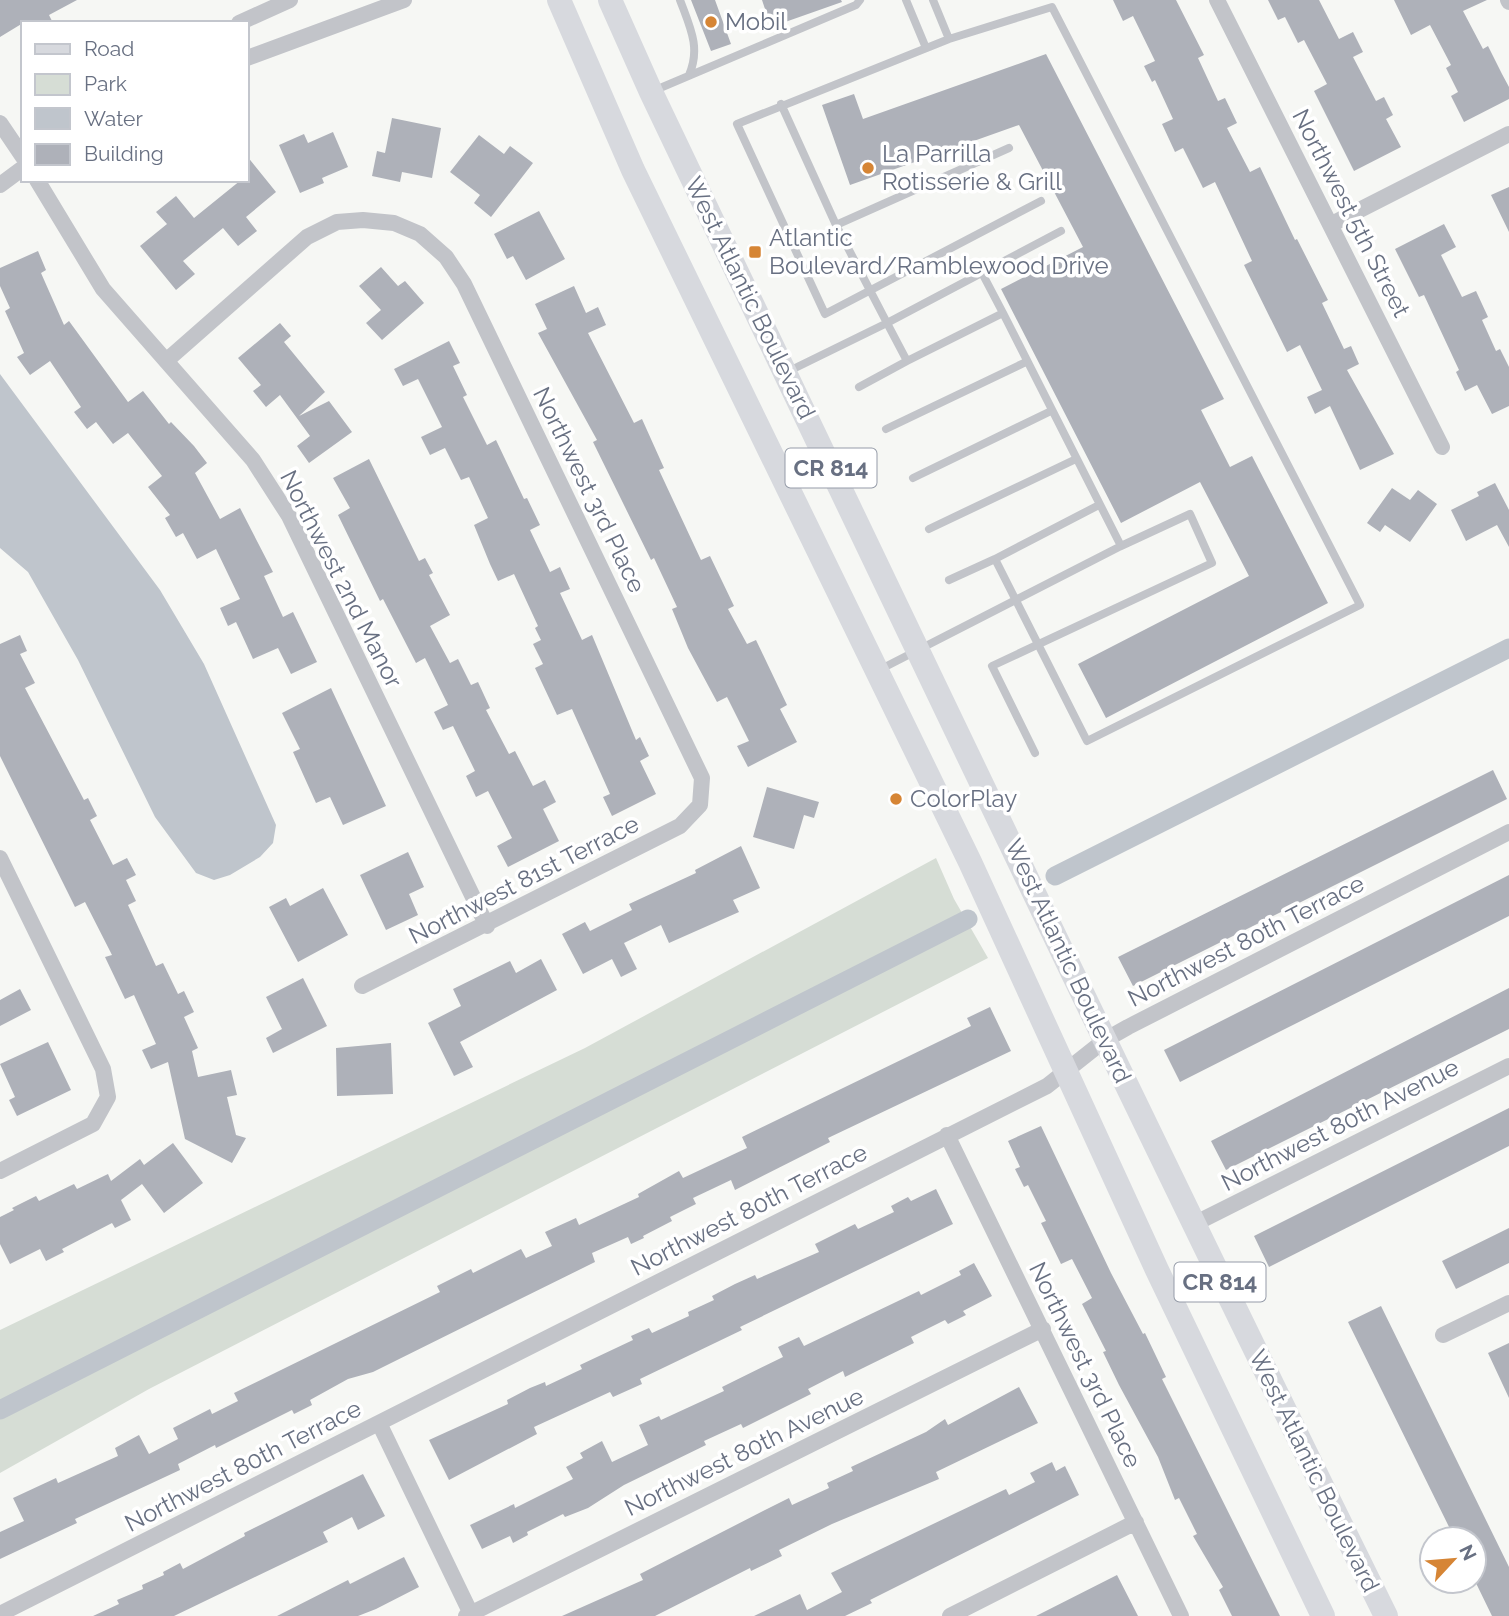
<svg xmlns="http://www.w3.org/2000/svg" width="1509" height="1616" viewBox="0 0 1509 1616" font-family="Raleway,sans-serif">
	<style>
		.green { fill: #d6ddd5 }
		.water { fill: #bfc5cc }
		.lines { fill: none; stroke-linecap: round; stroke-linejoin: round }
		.canal { stroke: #bfc5cc; stroke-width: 19 }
		.building { fill: #aeb1b9 }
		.lane { stroke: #c2c4c9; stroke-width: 8 }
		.street { stroke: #c2c4c9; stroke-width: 16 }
		.primary { stroke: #d7d9de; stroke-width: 24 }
		.poi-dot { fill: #d68535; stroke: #fff; stroke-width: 2.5 }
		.labels { text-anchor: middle; stroke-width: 7; stroke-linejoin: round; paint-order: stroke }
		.shield { fill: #fff; stroke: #959ba8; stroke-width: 2 }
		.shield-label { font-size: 23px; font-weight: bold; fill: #687082 }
		.poi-label { font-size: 24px; fill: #687082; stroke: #fff; text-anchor: start }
		.street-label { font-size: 24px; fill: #687082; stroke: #fff }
	</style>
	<rect width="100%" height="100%" fill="#f6f7f4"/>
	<path class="green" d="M936,858L954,899L988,958L149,1389L0,1473V1330L585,1048Z"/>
	<path class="water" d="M0,374L160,590L204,664L276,825L273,843L260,857L230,875L214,880L196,873L155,817L78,660L28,572L0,548Z"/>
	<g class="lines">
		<path class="canal" d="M1055,876L1509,648
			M0,1410L968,919"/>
	</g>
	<path class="building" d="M0,0H77L49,15L53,23H23L0,37Z
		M691,0H715L731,44L711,51Z
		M762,0H841L842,2L771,27Z
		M1113,0H1176L1204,55L1198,58L1218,101L1225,98L1237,123L1227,128L1250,172L1260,167L1295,240L1297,239L1328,300L1322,303L1344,349L1351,346L1359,364L1347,370L1394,454L1360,470L1330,406L1315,414L1307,397L1322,390L1300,345L1287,352L1244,265L1252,261L1215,182L1203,188L1183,148L1175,152L1162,124L1173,119L1155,80L1152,82L1144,66L1155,61L1133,16L1123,21Z
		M1268,0H1319L1339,39L1353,32L1363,52L1353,57L1376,101L1384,97L1393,115L1386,119L1401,147L1354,171L1314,91L1327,84L1304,40L1298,43L1285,17L1278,20Z
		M1394,0H1487L1463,11L1483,49L1488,46L1502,74L1509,87V99L1464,122L1451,96L1458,92L1446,68L1451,65L1430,25L1411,35Z
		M1046,54L1224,399L1201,410L1230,467L1252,456L1328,603L1106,718L1078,664L1249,576L1200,482L1121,523L1001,289L1083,247L1019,125L850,185L822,105L854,94L863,119Z
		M392,118L441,128L432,178L402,172L400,182L372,176L377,151L385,153Z
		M333,132L348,167L322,178L324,183L300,193L279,145L304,134L308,143Z
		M479,135L504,154L510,146L533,163L491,217L474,203L480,195L450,172Z
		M247,156L276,192L246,217L257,231L238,246L223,228L183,261L195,274L176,290L140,246L167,224L156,212L176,196L194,218L241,180H247Z
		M1509,187V232L1491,195Z
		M539,211L565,259L526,280L513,256L507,259L494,234Z
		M1444,224L1456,247L1441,255L1462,297L1476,291L1488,317L1482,320L1496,351L1500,349L1509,367V406L1492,414L1477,385L1465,391L1456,372L1459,370L1424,295L1419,297L1395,249Z
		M38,251L46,270L41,273L64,325L69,321L128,402L143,391L169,424L171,422L194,446L207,463L195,473L220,519L240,508L273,572L264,576L283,617L293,612L317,662L291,674L278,648L253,659L236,622L228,626L220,608L240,599L216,549L197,559L183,533L176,537L165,518L170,515L148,487L162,476L128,433L113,444L96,422L87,429L74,412L81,407L50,361L30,375L17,357L24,353L5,311L10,308L0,286V268Z
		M381,267L398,286L405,281L424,303L382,340L366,323L381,310L359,286Z
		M574,286L586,313L598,307L606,325L588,333L634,423L642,419L664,468L659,470L701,560L710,556L734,606L728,609L747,644L756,640L787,705L780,709L797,742L748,767L737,746L749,741L727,697L717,702L688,648L672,609L677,607L654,558L651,560L593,442L597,440L538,333L547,329L535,304Z
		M280,323L291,336L284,342L325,392L299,416L329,401L352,432L309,463L297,446L310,436L280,395L266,407L253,391L261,385L238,358Z
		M449,341L460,363L453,366L467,395L463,397L487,445L496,440L524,499L527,498L540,525L530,530L550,572L560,567L570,589L560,593L582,640L592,635L636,740L640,737L649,756L640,761L656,794L612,816L603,797L610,794L572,709L557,715L535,668L543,664L533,644L541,640L535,628L538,626L514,574L498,581L490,564L474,525L488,518L469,477L461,480L445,448L430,455L421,437L442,427L418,379L403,386L394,369Z
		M369,459L419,561L425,558L433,573L429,575L450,615L430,626L450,663L458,659L471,685L478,682L490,708L486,710L509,754L515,751L533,786L545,780L556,802L543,809L559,841L508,867L497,846L512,838L488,791L476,797L466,776L475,771L453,726L443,730L434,712L448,705L425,658L416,663L383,599L380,601L338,515L350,508L333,478Z
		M1495,483L1509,510V547L1497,525L1466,541L1451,510L1479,496L1477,492Z
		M1392,488L1410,500L1418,490L1437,504L1410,542L1385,525L1380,532L1367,523Z
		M20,635L27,651L20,654L35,683L25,688L84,800L88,798L97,816L90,820L113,865L127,858L136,875L126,880L136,901L128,905L156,966L163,963L178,994L184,991L194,1012L184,1017L198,1048L192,1051L198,1077L231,1070L237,1095L227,1097L236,1135L246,1138L232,1163L185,1139L168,1062L151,1069L142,1050L156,1044L134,995L125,999L105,957L112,955L85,902L75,907L0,756V644Z
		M331,688L386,806L343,825L330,797L316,803L293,752L300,749L282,713Z
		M1493,770L1507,799L1133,986L1118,957Z
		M767,787L819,802L814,818L804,815L794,849L753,837Z
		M741,846L760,888L733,900L739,912L669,943L661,925L624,943L637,969L621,977L612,959L583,974L562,934L585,922L590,931L632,910L629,904L696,873L695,870Z
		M408,852L424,887L409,894L418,915L386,930L360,875Z
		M1509,875V916L1180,1082L1164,1050Z
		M323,888L348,935L298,962L269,907L286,898L290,906Z
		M541,959L557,990L460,1042L473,1067L454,1076L428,1023L461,1006L453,989L510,961L516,973Z
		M303,978L327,1026L273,1053L266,1038L282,1029L266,997Z
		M1509,988V1029L1226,1170L1211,1141Z
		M20,989L31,1010L0,1026V1000Z
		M990,1007L1011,1051L828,1138L830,1142L735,1190L731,1180L693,1198L696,1204L670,1217L672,1221L643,1236L644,1238L631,1244L628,1237L592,1253L595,1262L373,1372L348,1379L310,1400L312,1405L294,1414L292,1410L216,1448L215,1445L178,1464L180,1470L75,1519L77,1523L0,1559V1532L24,1521L13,1498L56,1478L58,1483L118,1456L115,1448L139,1435L149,1454L178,1439L173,1428L210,1409L212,1414L238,1401L234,1393L440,1292L437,1286L471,1269L473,1273L521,1249L526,1258L552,1246L545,1232L576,1218L579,1225L639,1197L638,1194L679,1171L683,1178L747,1148L742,1137L971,1026L967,1018Z
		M48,1042L71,1090L17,1116L9,1100L15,1097L0,1064Z
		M391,1043L393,1094L337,1096L336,1048Z
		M1509,1108V1146L1269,1267L1254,1236Z
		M1041,1126L1111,1273L1143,1334L1145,1333L1166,1377L1162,1379L1280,1616H1232L1219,1590L1223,1587L1193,1536L1197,1534L1179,1498L1175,1500L1158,1457L1119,1385L1103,1352L1106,1351L1082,1304L1092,1298L1072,1259L1061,1264L1041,1223L1046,1221L1028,1185L1024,1187L1015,1169L1020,1167L1008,1141Z
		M173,1143L203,1183L164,1213L142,1184L121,1200L131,1220L115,1228L112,1223L62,1249L64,1252L46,1261L40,1249L10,1264L0,1244V1217L14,1210L12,1208L36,1196L39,1201L74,1184L77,1189L108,1174L111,1181L140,1159L144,1165Z
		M936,1189L953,1224L740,1327L742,1330L640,1379L642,1384L613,1397L610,1392L534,1427L537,1434L449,1480L429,1440L508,1404L507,1400L530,1388L545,1382L546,1386L582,1369L580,1365L633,1340L631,1336L649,1328L652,1333L689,1316L688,1312L714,1300L712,1296L735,1284L755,1275L757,1279L819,1252L815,1244L855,1224L858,1229L894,1212L891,1206L908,1197L911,1201Z
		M1509,1228V1263L1456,1289L1442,1261Z
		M974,1263L992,1296L963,1311L966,1315L948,1324L945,1320L911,1337L914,1343L861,1369L845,1377L843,1371L808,1389L811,1394L743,1428L741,1424L704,1441L706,1445L624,1485L588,1508L565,1517L563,1514L527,1532L528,1535L513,1543L510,1536L482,1549L470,1525L514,1504L515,1508L573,1479L566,1467L583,1458L580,1453L602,1441L612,1462L648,1445L639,1425L659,1416L661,1420L724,1391L722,1387L783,1357L778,1347L799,1337L804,1346L919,1291L921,1295L961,1275L959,1271Z
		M1381,1306L1509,1567V1616H1492L1474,1579V1539H1455L1348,1322Z
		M1509,1343V1398L1488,1353Z
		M1019,1387L1038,1423L936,1472L939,1479L832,1524L779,1550L782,1556L751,1571L750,1568L655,1616H562L643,1580L640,1574L771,1507L789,1498L792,1505L829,1488L827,1483L853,1471L851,1467L926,1432L945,1419L948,1425Z
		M1052,1462L1056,1471L1065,1466L1079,1495L870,1600L872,1603L845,1616H754L800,1594L807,1610L842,1592L831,1573L1006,1489L1009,1495L1035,1482L1030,1473Z
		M363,1474L385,1516L358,1530L352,1517L323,1532L328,1542L174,1616H93L119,1604L117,1600L143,1589L142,1585L164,1575L163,1572L180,1563L183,1569L245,1536L244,1533Z
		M404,1557L419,1587L376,1609L358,1616H277L348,1580L350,1584Z
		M1117,1575L1138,1616H1036Z"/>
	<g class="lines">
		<path class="lane" d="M680,0C690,27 701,48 689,75
			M906,0L926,48
			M933,0L949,39
			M653,91L856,5L860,0
			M781,104L836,225L1009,148
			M1041,201L825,314L737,124L949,39L1052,7L1360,605L1087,741L995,559L1099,505
			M836,225L887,323L1061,231
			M982,273L1003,313
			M789,371L887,323L907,361L1003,313L1121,546L1190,514L1212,563L992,666L1035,753
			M859,387L907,361
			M886,429L1026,362
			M913,478L1051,411
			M929,529L1076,459
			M949,580L995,559
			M879,670L1121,546"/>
		<path class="street" d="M1217,0L1442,447
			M1508,0L1509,2
			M239,23L290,0
			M247,58L404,0
			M0,123L23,157
			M37,180L103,289L253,460L289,516L487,926
			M0,185L23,168
			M1332,224L1509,134
			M166,361L307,237L337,222L363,220L394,223L420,234L446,257L464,284L702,778L700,805L680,826L362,986
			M0,858L103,1069L108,1097L93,1124L0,1171
			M947,1135L1181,1616
			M1192,1225L1509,1066
			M1443,1335L1509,1303
			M379,1423L471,1614
			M0,1614L1047,1086L1105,1040L1128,1027L1509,832
			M466,1616L1043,1329
			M950,1616L1136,1522"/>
		<path class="primary" d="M559,0L633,170L970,862L1157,1270L1323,1616
			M610,0L651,92C894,601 1136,1110 1386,1616"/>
	</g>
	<g class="poi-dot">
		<circle cx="711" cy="22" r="7"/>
		<circle cx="868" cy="168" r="7"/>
		<rect x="748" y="245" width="14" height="14" rx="3.5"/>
		<circle cx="896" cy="799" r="7"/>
	</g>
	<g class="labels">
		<g class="shield">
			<rect x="785.5" y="448.5" width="91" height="39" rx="5"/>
			<rect x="1174.5" y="1262.5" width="91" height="39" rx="5"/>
		</g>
		<g class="shield-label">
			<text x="831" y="476">CR 814</text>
			<text x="1220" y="1290">CR 814</text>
		</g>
		<g class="poi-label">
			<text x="725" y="30">Mobil</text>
			<text x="882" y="162">La Parrilla<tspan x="882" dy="28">Rotisserie &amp; Grill</tspan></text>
			<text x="769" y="246">Atlantic<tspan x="769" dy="28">Boulevard/Ramblewood Drive</tspan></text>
			<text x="910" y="807">ColorPlay</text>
		</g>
		<g class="street-label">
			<text transform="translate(1351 213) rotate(63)" y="8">Northwest 5th Street</text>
			<text transform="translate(750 298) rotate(64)" y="8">West Atlantic Boulevard</text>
			<text transform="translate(589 490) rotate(64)" y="8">Northwest 3rd Place</text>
			<text transform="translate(341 579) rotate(63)" y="8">Northwest 2nd Manor</text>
			<text transform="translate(524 880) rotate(-27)" y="8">Northwest 81st Terrace</text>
			<text transform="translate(1246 941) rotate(-27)" y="8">Northwest 80th Terrace</text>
			<text transform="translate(1068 961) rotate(65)" y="8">West Atlantic Boulevard</text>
			<text transform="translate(1340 1125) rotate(-27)" y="8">Northwest 80th Avenue</text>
			<text transform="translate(749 1210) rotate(-27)" y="8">Northwest 80th Terrace</text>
			<text transform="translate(1085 1365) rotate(64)" y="8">Northwest 3rd Place</text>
			<text transform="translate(744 1452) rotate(-26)" y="8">Northwest 80th Avenue</text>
			<text transform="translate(243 1466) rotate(-27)" y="8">Northwest 80th Terrace</text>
			<text transform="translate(1314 1471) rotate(64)" y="8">West Atlantic Boulevard</text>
		</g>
	</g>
	<rect x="21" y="21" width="228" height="161" fill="#ffffff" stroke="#c3c6cd" stroke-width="2"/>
	<rect x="35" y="44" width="35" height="10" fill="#d7d9de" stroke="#c3c6cd" stroke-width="2"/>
	<text x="84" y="56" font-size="21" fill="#687082">Road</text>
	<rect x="35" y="74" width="35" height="21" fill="#d6ddd5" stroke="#c3c6cd" stroke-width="2"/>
	<text x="84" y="91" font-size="21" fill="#687082">Park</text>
	<rect x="35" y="108" width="35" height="21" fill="#bfc5cc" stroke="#c3c6cd" stroke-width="2"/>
	<text x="84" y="126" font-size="21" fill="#687082">Water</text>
	<rect x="35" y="144" width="35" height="21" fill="#aeb1b9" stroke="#c3c6cd" stroke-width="2"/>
	<text x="84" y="161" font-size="21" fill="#687082">Building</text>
	<g transform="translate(1453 1560) rotate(64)"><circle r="33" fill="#ffffff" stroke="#c3c6cd" stroke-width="2"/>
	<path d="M0-5L12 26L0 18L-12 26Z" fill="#d68535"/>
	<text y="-10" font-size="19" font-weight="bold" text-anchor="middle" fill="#687082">N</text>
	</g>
</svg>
